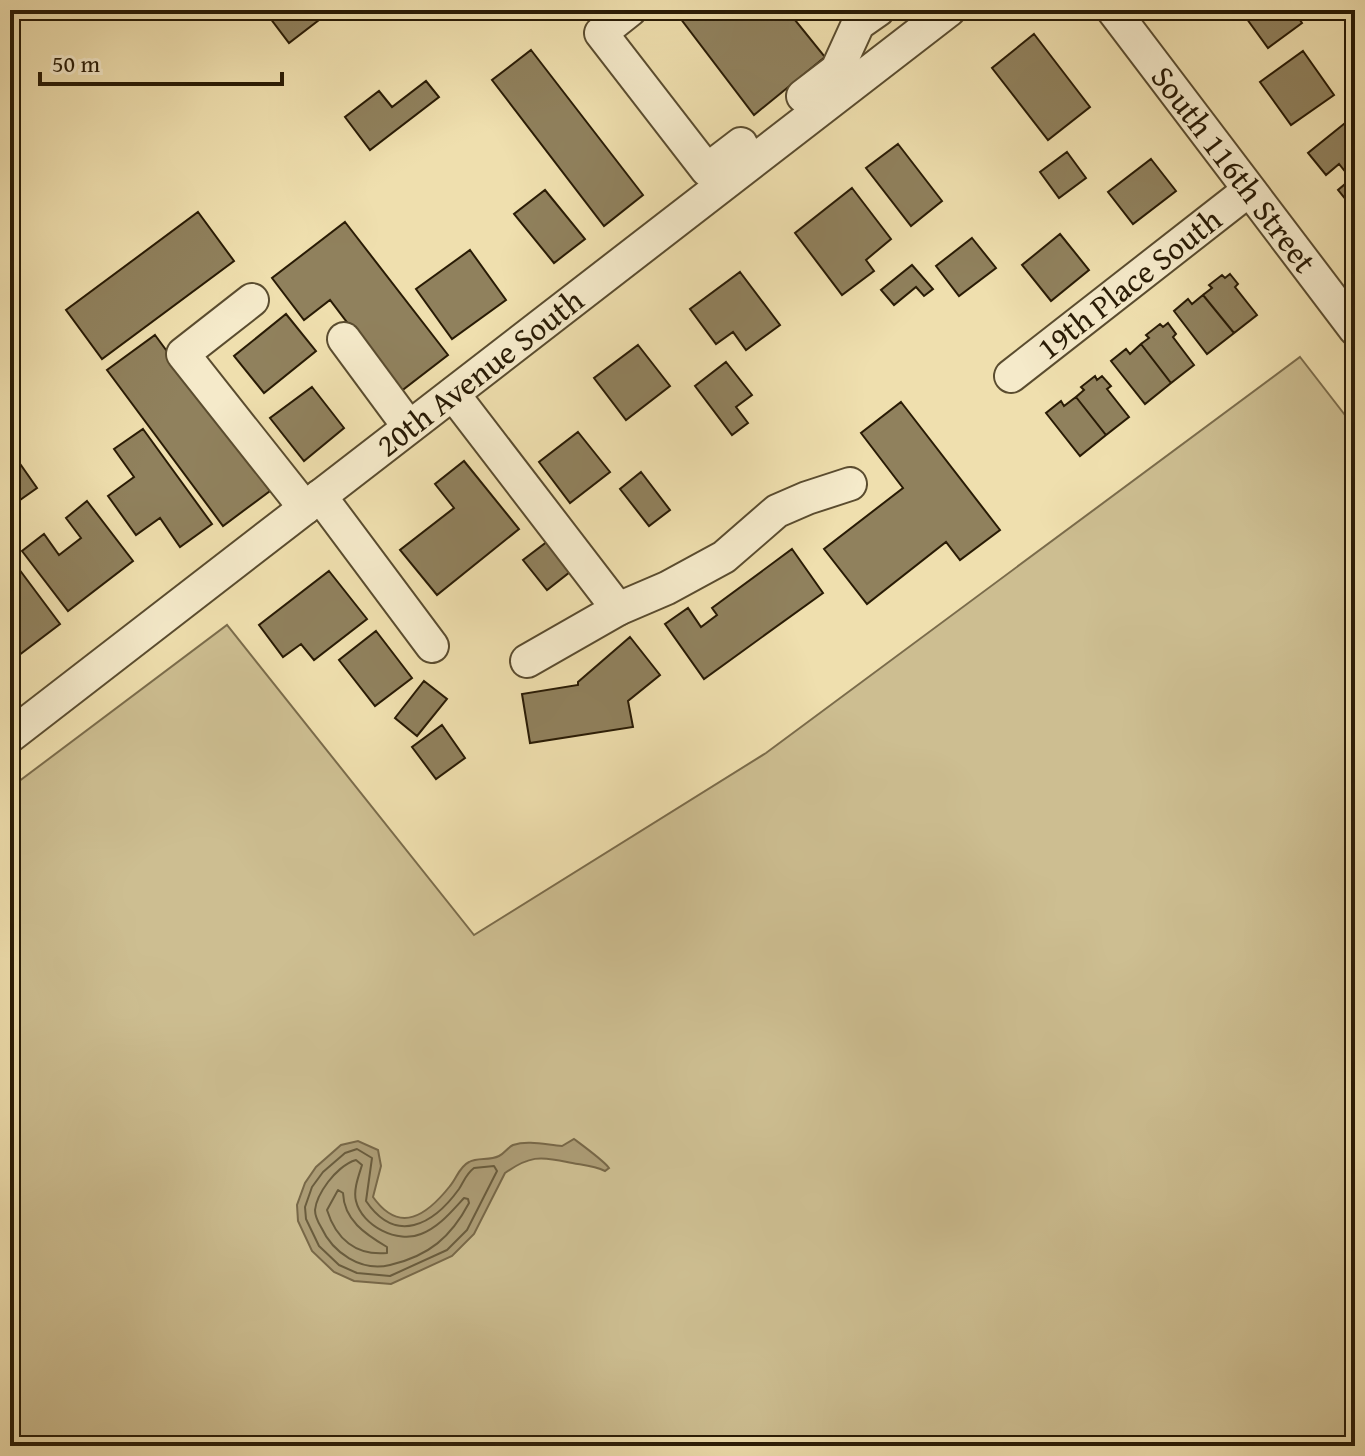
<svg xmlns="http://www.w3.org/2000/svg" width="1365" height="1456" viewBox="0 0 1365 1456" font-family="'Gentium Book Plus',serif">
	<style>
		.green { fill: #cdbe91; stroke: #7b6c4b; stroke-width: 2 }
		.water { fill: #ac9c75; stroke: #786848; stroke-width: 2 }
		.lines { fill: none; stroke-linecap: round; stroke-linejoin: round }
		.shore { stroke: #6a5c3d; stroke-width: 2 }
		.building { fill: #90815d; stroke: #291b05; stroke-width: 2 }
		.minor-casing { stroke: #5a4c2f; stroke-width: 36 }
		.minor { stroke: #f5eaca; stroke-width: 32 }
		.labels { text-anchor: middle; stroke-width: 6; stroke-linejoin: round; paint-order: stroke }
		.street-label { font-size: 32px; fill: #291b05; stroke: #f5eaca }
	</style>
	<rect width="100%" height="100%" fill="#efdfae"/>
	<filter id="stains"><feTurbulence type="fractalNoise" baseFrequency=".0025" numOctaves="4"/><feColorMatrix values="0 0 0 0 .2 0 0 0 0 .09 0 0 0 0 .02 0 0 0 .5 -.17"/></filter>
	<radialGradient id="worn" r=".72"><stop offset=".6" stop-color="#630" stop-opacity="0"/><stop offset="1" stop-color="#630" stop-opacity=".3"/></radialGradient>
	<path class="green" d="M1300,357L1355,428V1446H10V788L227,625L474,935L766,753Z"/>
	<path class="water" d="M574,1139C582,1145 604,1161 609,1168L605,1171C593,1165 580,1165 567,1162C540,1156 529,1156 505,1173L474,1234L452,1256L391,1284L354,1281L334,1272L312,1251L298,1221L297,1205L305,1183L316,1167L341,1145L358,1141L378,1150L381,1166L373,1197C400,1235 427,1215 450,1186C457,1178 459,1167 469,1162C478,1157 489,1161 499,1156C505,1153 507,1148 513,1145C528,1140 547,1145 562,1146Z"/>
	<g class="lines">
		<path class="shore" d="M357,1149L372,1158L366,1201C396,1245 433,1225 459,1189C464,1181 466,1174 474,1168L494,1166L497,1171L467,1230L447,1250L390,1276L357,1273L339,1265L319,1246L306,1219L305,1207L312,1187L323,1172L345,1153Z
			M356,1160L362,1165C359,1175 353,1190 356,1201C362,1226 398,1244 421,1234C439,1227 451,1212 464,1198L468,1199L469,1203C451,1237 429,1256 390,1265C361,1272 333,1253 321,1227C318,1222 315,1216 315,1210C316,1200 322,1190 328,1182C334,1174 345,1163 356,1160Z
			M338,1190L343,1193C344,1220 365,1234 387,1247V1253C356,1256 336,1239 327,1210Z"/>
	</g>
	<path class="building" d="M264,10H332L289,43Z
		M674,10H787L825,57L754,115Z
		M1250,10H1293L1302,23L1268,48L1244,15Z
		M1034,34L1090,107L1048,140L992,68Z
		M531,50L643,195L604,226L492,80Z
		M1303,51L1334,95L1291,125L1260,82Z
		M426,81L439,97L370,150L345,117L379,91L392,107Z
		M1355,115V211L1338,190L1351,179L1339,164L1326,175L1308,153Z
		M898,144L942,201L911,226L866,168Z
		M1067,152L1086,178L1059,198L1040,172Z
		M1151,159L1176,191L1133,224L1108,192Z
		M852,188L891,239L866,260L874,271L842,295L795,233Z
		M545,190L585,239L554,263L514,214Z
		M198,212L234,261L102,359L66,310Z
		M345,222L448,355L400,392L330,300L304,320L272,278Z
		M1060,234L1089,270L1051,301L1022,265Z
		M972,238L996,268L959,296L936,266Z
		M470,250L506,300L452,339L416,289Z
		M912,265L933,289L924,296L916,287L894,305L881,290Z
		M740,272L780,325L746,350L733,332L716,344L690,309Z
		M1230,274L1238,284L1235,287L1257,315L1234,333L1203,295L1212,288L1209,285L1222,275L1225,278Z
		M1203,295L1234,333L1207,354L1174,311L1188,299L1192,304Z
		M286,314L316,351L264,393L234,356Z
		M1168,323L1176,334L1173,337L1194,365L1171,383L1141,344L1149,338L1146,335L1160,324L1163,327Z
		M155,335L270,491L223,526L107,370Z
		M1141,344L1171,383L1145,404L1111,361L1126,349L1130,354Z
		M638,345L670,386L626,420L594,378Z
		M726,362L752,395L736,407L748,423L732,435L695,386Z
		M1095,376L1097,380L1102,376L1111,386L1107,389L1129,417L1106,435L1076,397L1084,390L1081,387Z
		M312,387L344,428L304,461L270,418Z
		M1076,397L1106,435L1080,456L1046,413L1061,401L1064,406Z
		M901,402L1000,530L960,560L946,542L867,604L824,549L903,488L861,433Z
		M143,429L212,524L180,547L160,518L136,535L108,496L134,477L114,449Z
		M578,432L610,472L570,503L539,462Z
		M16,458L37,488L10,507V462Z
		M464,461L519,529L437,595L400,550L454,508L435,484Z
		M641,472L670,510L649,526L620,489Z
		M87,501L133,561L68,611L22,551L44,534L59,555L81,538L66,518Z
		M552,538L575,568L547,590L523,560Z
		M792,549L823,593L704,679L665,624L688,608L701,627L717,615L712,608Z
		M10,557L60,624L10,662Z
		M329,571L367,619L314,660L301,644L283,657L259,625Z
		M376,631L412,678L375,706L339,660Z
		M630,637L660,675L628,701L633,727L530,743L522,694L578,685V682Z
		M424,681L447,699L417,736L395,718Z
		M442,725L465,758L436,779L412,747Z"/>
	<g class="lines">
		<defs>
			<g id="minor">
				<path d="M630,10L601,33L707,170L741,144"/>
				<path id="s1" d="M1113,10L1355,329"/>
				<path d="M803,96L837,70L858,24L878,10"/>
				<path d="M252,300L183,354L305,508"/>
				<path d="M344,339L409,427"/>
				<path id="s2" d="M1011,376L1249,190"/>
				<path d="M453,394L618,609L667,588L724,557L777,511L807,498L850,484"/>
				<path d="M320,496L432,646"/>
				<path d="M527,661L618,609"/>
				<path id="s3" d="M10,736L949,10"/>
			</g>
		</defs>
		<use href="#minor" class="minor-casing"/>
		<use href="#minor" class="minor"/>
	</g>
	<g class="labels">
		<g class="street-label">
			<text dy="11" stroke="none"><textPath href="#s1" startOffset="200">South 116th Street</textPath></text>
			<text dy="11" stroke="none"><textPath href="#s2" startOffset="150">19th Place South</textPath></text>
			<text dy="11" stroke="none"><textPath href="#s3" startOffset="594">20th Avenue South</textPath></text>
		</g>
	</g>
	<rect width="1365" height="1456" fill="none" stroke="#efdfae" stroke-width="40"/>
	<rect x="12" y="12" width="1341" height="1432" fill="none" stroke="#291b05" stroke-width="4"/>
	<rect x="20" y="20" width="1325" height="1416" fill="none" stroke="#291b05" stroke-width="2"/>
	<path d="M40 72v12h242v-12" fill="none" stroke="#291b05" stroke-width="4"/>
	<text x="52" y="72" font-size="24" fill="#291b05" stroke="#f5eaca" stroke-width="6" paint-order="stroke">50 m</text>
	<rect width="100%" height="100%" filter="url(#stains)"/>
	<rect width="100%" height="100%" fill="url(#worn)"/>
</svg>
